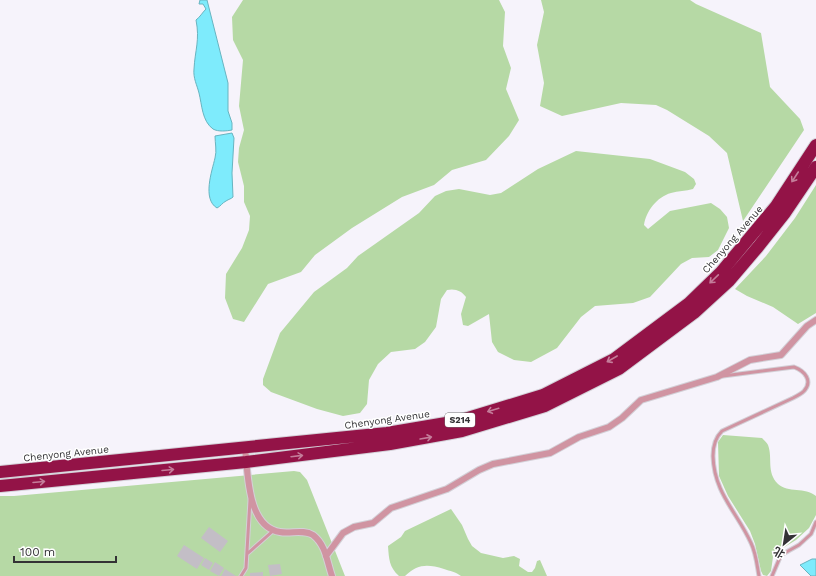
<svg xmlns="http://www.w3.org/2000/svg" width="816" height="576" viewBox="0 0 816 576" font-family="'Work Sans','Noto Sans SC',sans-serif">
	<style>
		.green { fill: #b6d9a5 }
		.water { fill: #7eebfc; stroke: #68b4c0 }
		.building { fill: #c3bec6 }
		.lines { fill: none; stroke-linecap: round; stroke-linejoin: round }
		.lane-casing { stroke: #d3d0d7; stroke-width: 5 }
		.street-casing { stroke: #d3d0d7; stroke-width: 8 }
		.highway-casing { stroke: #d3d0d7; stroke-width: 14 }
		.lane { stroke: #d094a2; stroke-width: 3 }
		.street { stroke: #d094a2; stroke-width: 6 }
		.highway { stroke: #931347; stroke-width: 12 }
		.oneway { stroke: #c47d9a }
		.labels { text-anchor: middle; stroke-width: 3; stroke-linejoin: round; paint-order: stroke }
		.shield { fill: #fff; stroke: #707072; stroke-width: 1 }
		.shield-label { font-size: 9px; font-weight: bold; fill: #333235 }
		.street-label { font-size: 10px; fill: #333235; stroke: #fff }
	</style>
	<rect width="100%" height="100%" fill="#f6f3fb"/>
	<path class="green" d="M243,0H499L505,12L503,46L511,68L506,89L519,120L509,136L486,160L452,170L434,185L402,197L352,228L315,255L301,272L268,284L244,322L233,319L225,298L226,274L242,248L249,230L250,216L244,202V186L238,162L239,148L244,130L239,106L243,60L233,40L232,17Z
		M541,0H690L696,4L761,33L770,87L800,119L804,130L743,221L727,153L709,136L667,110L656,105L621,103L562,116L540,106L544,83L537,45L544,12Z
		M576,151L650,159L685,172L694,179L696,184L693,189C686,191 678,191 671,193C657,197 646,211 644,225L648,229L670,211L711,203L720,209L727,217L729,228L718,250L709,257L692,258L681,264L650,297L633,303L595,306L581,317L557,348L531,362L514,360L498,352L492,342L489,314L468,326L463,325L461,314L466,297C462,291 455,288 447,290L441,299L436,327L425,342L415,349L391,352L378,364L369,380L367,404L360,413L343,416L317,409L271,392L263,385V379L280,333L314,292L347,268L358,256L419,213L435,196L446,191L459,189L490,195L501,193L538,169Z
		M816,185V313L798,324L773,307L747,296L735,289L766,256L795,218Z
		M723,435L762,438C764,440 767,443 768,445C773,458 766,472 778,484C788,493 805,487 816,496V515L809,528L796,540L778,551L773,557L771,571L767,576L763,575L761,571L755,544L750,531L728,496L719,476L718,442Z
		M294,471L300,472L307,480L345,576H0V496H14Z
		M451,509L462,525L468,539L472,546L481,553L503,558L514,556L520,559L519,566L528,572H532L535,568L537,561L540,560L547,576H461C456,572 450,571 444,569C427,564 418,564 405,576H399C389,567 389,559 388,546L401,537L405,531Z"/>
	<path class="water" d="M200,0H207L228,83V111L232,123V130C227,131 218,132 213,129C202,121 202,105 199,93C197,85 193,78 194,69C195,50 200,40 196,20C200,17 202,13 206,9L203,4H199Z
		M232,133L234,138L232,173L233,197C231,199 229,199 226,201C222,203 221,206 217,208C202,199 212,171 215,158C217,151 215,143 215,136Z
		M812,559H816V576H811L800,565Z"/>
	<path class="building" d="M209,527L228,541L220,552L201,538Z
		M184,545L204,558L197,569L177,556Z
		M205,558L213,563L209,570L201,565Z
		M215,562L224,568L219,576L210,571Z
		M280,564L282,574L270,576L268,565Z
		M225,569L236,576H221Z
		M263,572V576H250V573Z"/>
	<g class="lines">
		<defs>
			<path id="lane" d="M723,376L794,367C805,371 813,381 804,391C801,394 797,396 793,398L722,431C715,438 713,446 713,456C714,493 737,512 751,543C756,553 757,565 759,576
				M247,554L274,530
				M241,576L246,568L250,500
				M772,576L781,555L799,545L811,534L816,522"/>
			<path id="street" d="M245,448C248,473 247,527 280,532C291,534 303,529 313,535C326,545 327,562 332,576
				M326,556L343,533L354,527L373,523L391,508L447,489L479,470L493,464L550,453L579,437L609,427L622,418L641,400L717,377L750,360L781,355L807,326L816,320"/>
			<path id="highway" d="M0,472L387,433L458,421L543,395L614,359L689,303L721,272L776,206L816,145
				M0,486L246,462L390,444L462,431L545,406L619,369L694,313L729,281L758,247L785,213L816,167"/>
		</defs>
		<use href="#lane" class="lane-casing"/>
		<use href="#street" class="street-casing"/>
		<use href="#highway" class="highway-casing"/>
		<use href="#lane" class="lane"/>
		<use href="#street" class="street"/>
		<use href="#highway" class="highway"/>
	</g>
	<defs><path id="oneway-shaft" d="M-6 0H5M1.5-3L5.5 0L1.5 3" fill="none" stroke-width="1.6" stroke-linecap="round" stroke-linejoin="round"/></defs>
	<g class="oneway">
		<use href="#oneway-shaft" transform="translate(795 177) rotate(123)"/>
		<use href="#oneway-shaft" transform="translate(714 279) rotate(136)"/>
		<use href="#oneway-shaft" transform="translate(612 359) rotate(150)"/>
		<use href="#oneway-shaft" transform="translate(493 410) rotate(163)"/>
		<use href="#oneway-shaft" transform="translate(426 438) rotate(-10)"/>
		<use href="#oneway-shaft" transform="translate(297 456) rotate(-7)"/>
		<use href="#oneway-shaft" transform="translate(168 470) rotate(-5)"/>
		<use href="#oneway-shaft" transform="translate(39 482) rotate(-5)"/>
	</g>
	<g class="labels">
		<rect class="shield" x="445" y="413" width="30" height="14" rx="3"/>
		<g class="shield-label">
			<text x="460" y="423">S214</text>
		</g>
		<g class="street-label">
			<text transform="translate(732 239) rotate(-49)" y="4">Chenyong Avenue</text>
			<text transform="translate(387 419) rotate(-8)" y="4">Chenyong Avenue</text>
			<text transform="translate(66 453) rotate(-6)" y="4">Chenyong Avenue</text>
		</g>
	</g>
	<g transform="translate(784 544) rotate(210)" stroke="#ffffff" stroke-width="3" paint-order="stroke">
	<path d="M0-3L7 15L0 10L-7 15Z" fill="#333235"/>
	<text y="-6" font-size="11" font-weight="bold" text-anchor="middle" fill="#333235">北</text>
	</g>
	<path d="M14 556v6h102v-6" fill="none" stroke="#333235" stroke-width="2"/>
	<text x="20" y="556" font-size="12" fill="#333235" stroke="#ffffff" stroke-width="3" paint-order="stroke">100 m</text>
</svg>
